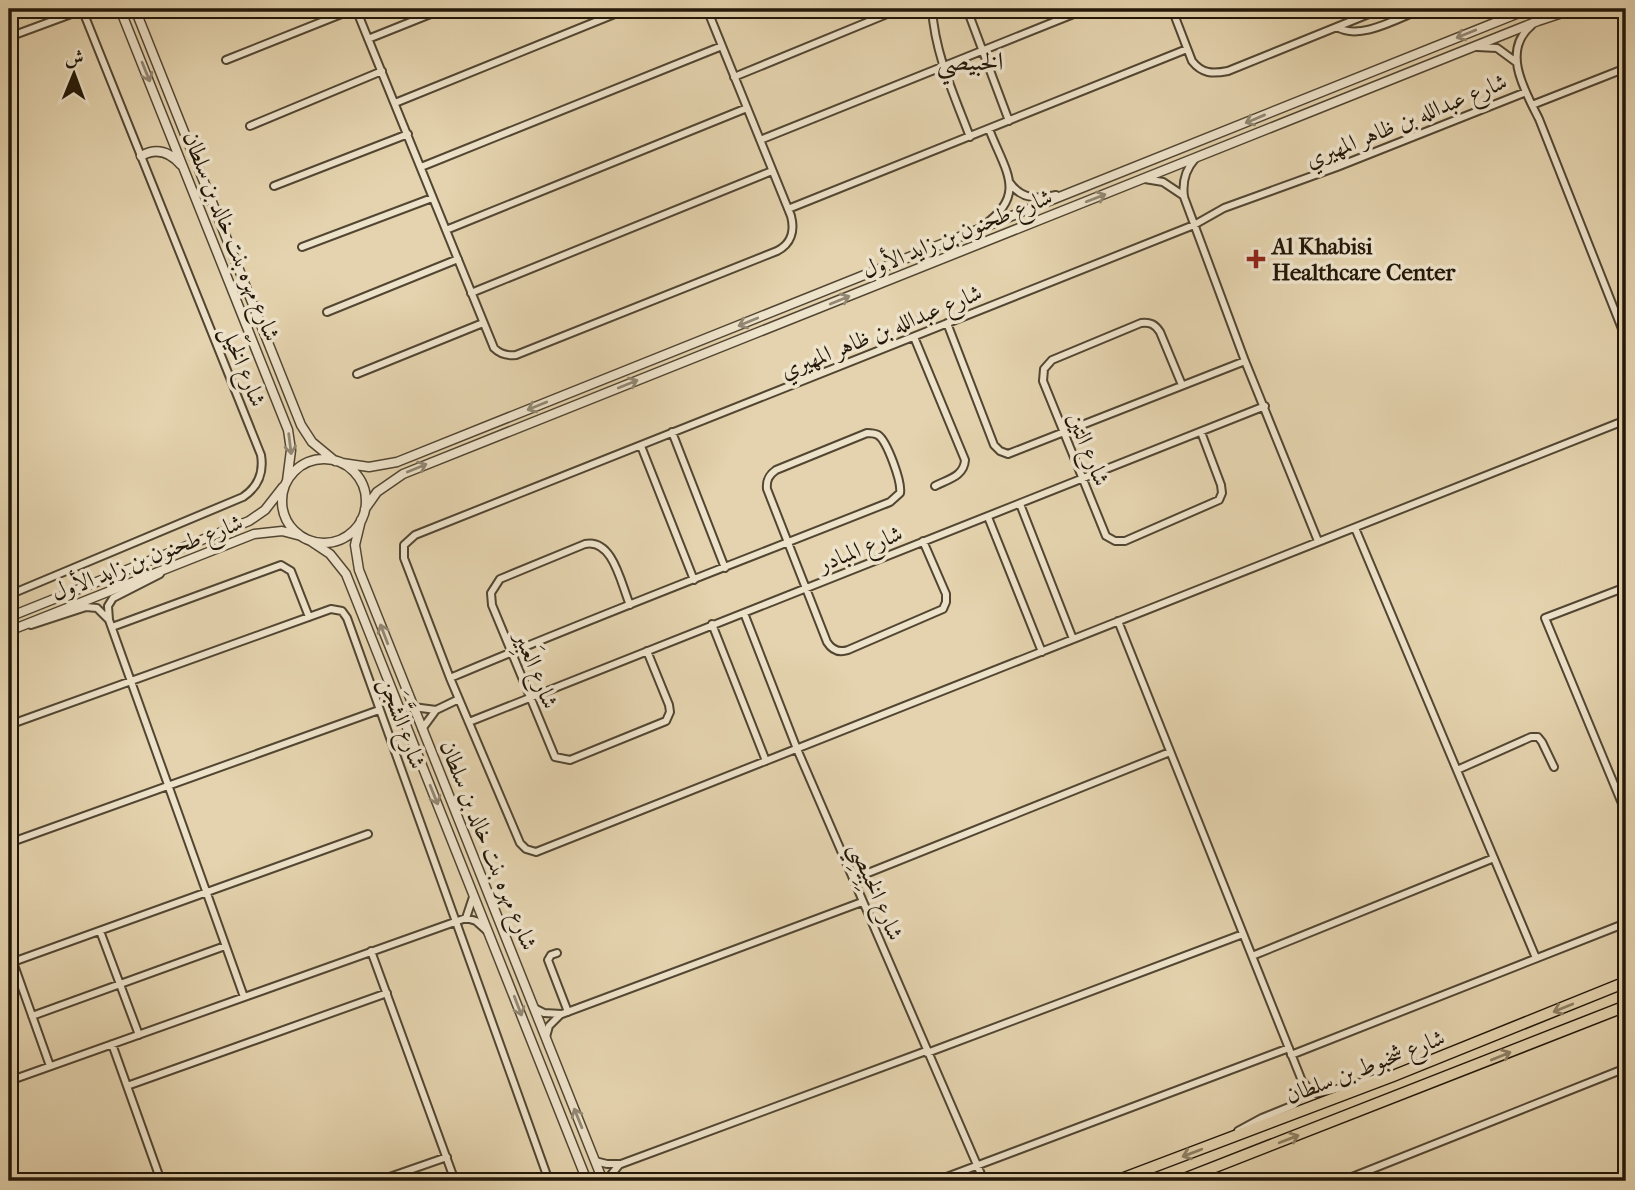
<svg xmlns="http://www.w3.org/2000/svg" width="1635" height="1190" viewBox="0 0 1635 1190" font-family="'IM FELL French Canon',Amiri,serif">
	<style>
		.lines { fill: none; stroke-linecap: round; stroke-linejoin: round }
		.minor-casing { stroke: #524632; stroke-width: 10 }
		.tertiary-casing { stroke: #524632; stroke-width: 11 }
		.primary-casing { stroke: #221708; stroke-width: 13 }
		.minor { stroke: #ede2ca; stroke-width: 6 }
		.tertiary { stroke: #ede2ca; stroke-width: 8 }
		.primary { stroke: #e4d3ae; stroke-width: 10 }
		.oneway { stroke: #928773 }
		.oneway2 { stroke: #8d7e63 }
		.poi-dot { fill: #8f2418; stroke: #ede2ca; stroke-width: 2.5 }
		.labels { text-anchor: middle; stroke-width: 7; stroke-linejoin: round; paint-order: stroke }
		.street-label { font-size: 23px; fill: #221708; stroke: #ede2ca }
		.poi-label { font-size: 23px; font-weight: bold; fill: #221708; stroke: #ede2ca; text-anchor: start }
		.quarter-label { font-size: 26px; fill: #221708; stroke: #ede2ca }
	</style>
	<rect width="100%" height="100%" fill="#e4d3ae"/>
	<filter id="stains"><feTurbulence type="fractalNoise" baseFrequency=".00286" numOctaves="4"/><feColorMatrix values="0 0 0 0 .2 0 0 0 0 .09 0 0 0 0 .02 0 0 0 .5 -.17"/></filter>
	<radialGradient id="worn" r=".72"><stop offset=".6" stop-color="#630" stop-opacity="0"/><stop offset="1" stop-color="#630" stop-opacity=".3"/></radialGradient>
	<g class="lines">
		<defs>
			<path id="minor" d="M356,9L494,348C500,354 507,356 516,355L777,251C791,244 795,231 791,216L707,9
				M932,9C935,54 954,95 970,137
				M967,9L1009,121
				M1172,9L1192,61C1202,74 1213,74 1228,71L1381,9
				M710,14L722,9
				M1531,26C1501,51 1525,91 1539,119L1626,339
				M1337,27C1360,41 1398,18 1422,9
				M9,37L82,10
				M368,39L443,9
				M1477,47L1497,48L1516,62
				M226,60L354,9
				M734,77L892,12
				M1526,92L1337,167L1224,208L1194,225L415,535L404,545V558L450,678L520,843L526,849L536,852L1626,420
				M395,103L627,9
				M1532,105L1626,68
				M250,126L382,71
				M760,140L1086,9
				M1195,159C1185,170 1182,182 1184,197L1245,361L1318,541
				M421,167L722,46
				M1145,179L1163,182L1184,196
				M1010,183C1022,200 1038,199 1056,195
				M274,186L408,134
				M788,209L1187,49
				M984,225C1028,194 1005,171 989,129
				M446,230L747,108
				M302,247L432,198
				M471,293L772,171
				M327,312L458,259
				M947,323L994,445L1000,451L1008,454L1245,361
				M914,337L965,460C964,476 949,479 935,486
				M357,374L483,323
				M1182,385L1160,332C1155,324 1150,322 1141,323L1052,360L1044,369L1043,381L1106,536L1115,541H1125L1219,500L1222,493L1221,485L1201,432
				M672,432L725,568
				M641,446L694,580
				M1020,504L1073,639
				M988,517L1042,652
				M1355,528L1536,958
				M160,574L113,598L108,606L109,620L244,997
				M1626,587L1545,618L1626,813
				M9,595L243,497C258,487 264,473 261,455L82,9
				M630,605C621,584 613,538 585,544L500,579L491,593L492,605L555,757L570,760L666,721L670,712L669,705L647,651
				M744,613L797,749L984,1181
				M1118,621L1302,1081V1092L1294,1105L1262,1118L1238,1131
				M712,624L766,761
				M31,625L86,607L97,608L109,620
				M112,627L281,565L291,571L309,617
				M450,678C596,616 744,560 890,502L900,493C902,482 887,441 878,435C874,433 872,433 867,433L776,470C769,475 766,480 767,489L827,642C832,650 839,653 848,650L943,609L946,602V594L923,541
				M413,707L436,710
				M469,722L1265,406
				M9,725L331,609L342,611L347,618L549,1181
				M422,729L436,710L459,699
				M1457,770L1531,737H1538L1542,742L1554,767
				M9,843L379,710
				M853,879L1170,752
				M466,918L473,897
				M100,931L139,1035
				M9,951L50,1066
				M371,951L455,1181
				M557,953L551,955L548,960L568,1012
				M1252,956L1494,858
				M13,962L368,834
				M534,1008L544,1013L562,1014L862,902
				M32,1016L225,946
				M546,1037L549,1026L560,1015
				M112,1044L161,1181
				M927,1053L1243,934
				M1291,1055L1626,923
				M9,1081L466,918L476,921L486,930
				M1303,1082C1307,1087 1310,1091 1316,1093C1323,1095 1370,1078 1383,1077
				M127,1086L387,993
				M595,1161L607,1164H621L926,1051
				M378,1181L447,1157
				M606,1181L619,1165
				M936,1181L1289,1048
				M1342,1181L1626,1068"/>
			<path id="tertiary" d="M120,9L288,430L291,450L287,481
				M135,9L301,425L312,442L335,461
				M141,156C157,147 170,152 181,165
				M282 501a42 42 0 1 1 84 0a42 42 0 1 1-84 0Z
				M342,463L369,467L397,462L1529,9
				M365,509L377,492L403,474L1538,21L1574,9
				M361,520L355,545L359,570L603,1181
				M309,540L330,554L346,574L587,1181
				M9,617L249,521L265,510L283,487
				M9,631L254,534L282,531L301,536"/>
			<path id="primary" d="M1116,1181L1393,1076L1626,982
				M1179,1181L1626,1006"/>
		</defs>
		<use href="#minor" class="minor-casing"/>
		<use href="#tertiary" class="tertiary-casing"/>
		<use href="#primary" class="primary-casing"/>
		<use href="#minor" class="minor"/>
		<use href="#tertiary" class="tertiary"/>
		<use href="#primary" class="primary"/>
	</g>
	<defs><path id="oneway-shaft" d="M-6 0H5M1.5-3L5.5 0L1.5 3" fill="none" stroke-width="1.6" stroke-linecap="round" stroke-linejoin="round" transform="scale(1.75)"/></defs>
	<g class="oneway">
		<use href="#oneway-shaft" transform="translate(1466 34) rotate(158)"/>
		<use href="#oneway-shaft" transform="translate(146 72) rotate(68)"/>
		<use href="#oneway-shaft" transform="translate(1255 119) rotate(157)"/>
		<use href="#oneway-shaft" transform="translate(1096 198) rotate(-21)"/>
		<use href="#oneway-shaft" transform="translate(840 300) rotate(-22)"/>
		<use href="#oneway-shaft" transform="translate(748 322) rotate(158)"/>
		<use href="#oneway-shaft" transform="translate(628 384) rotate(-22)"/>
		<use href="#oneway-shaft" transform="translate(537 406) rotate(158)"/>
		<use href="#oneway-shaft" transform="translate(290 444) rotate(83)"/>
		<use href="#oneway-shaft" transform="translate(417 468) rotate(-22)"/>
		<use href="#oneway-shaft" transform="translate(384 634) rotate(-111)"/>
		<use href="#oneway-shaft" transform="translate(434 795) rotate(68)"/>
		<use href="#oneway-shaft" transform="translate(518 1006) rotate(69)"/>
		<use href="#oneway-shaft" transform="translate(578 1118) rotate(-112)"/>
	</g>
	<g class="oneway2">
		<use href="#oneway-shaft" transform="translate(1563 1008) rotate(158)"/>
		<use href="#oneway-shaft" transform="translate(1501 1056) rotate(-22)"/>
		<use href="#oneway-shaft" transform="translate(1289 1139) rotate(-21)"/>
		<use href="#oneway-shaft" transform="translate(1192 1153) rotate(159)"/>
	</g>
	<path class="poi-dot" d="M1252.5 248.5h7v7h7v7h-7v7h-7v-7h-7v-7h7z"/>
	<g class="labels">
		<g class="street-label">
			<text transform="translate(1406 120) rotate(-22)" y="8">شارع عبدالله بن ظاهر المهيري</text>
			<text transform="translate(957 233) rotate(-22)" y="8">شارع طحنون بن زايد الأول</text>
			<text transform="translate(232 236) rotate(68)" y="8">شارع مهره بنت خالد بن سلطان</text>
			<text transform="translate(881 331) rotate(-22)" y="8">شارع عبدالله بن ظاهر المهيري</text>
			<text transform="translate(244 366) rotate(68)" y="8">شارع الخَيْل</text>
			<text transform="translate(1089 449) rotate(68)" y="8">شارع التين</text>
			<text transform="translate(860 548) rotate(-22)" y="8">شارع المبادر</text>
			<text transform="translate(147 557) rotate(-21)" y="8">شارع طحنون بن زايد الأول</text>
			<text transform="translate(537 670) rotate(68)" y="8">شارع العَبِير</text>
			<text transform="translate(403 723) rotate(70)" y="8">شارع الشَّجَن</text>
			<text transform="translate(489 845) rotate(68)" y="8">شارع مهره بنت خالد بن سلطان</text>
			<text transform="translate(877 891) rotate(67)" y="8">شارع الخِبِيصِي</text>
			<text transform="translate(1365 1066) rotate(-21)" y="8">شارع شخبوط بن سلطان</text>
		</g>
		<g class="poi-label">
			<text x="1272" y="254">Al Khabisi<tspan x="1272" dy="26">Healthcare Center</tspan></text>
		</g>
		<g class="quarter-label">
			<text x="970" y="70">الخبيصي</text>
		</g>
	</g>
	<rect width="1635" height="1190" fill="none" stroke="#e4d3ae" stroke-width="35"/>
	<rect x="10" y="10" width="1614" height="1169" fill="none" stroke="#221708" stroke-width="3.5"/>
	<rect x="18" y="18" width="1600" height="1155" fill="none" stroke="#221708" stroke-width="2"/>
	<g transform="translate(74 74) rotate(1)" stroke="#ede2ca" stroke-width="5" paint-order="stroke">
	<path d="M0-5L12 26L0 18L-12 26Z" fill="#221708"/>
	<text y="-10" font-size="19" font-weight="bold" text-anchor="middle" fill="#221708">ش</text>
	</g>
	<rect width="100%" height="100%" filter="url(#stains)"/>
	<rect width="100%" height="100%" fill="url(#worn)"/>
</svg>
